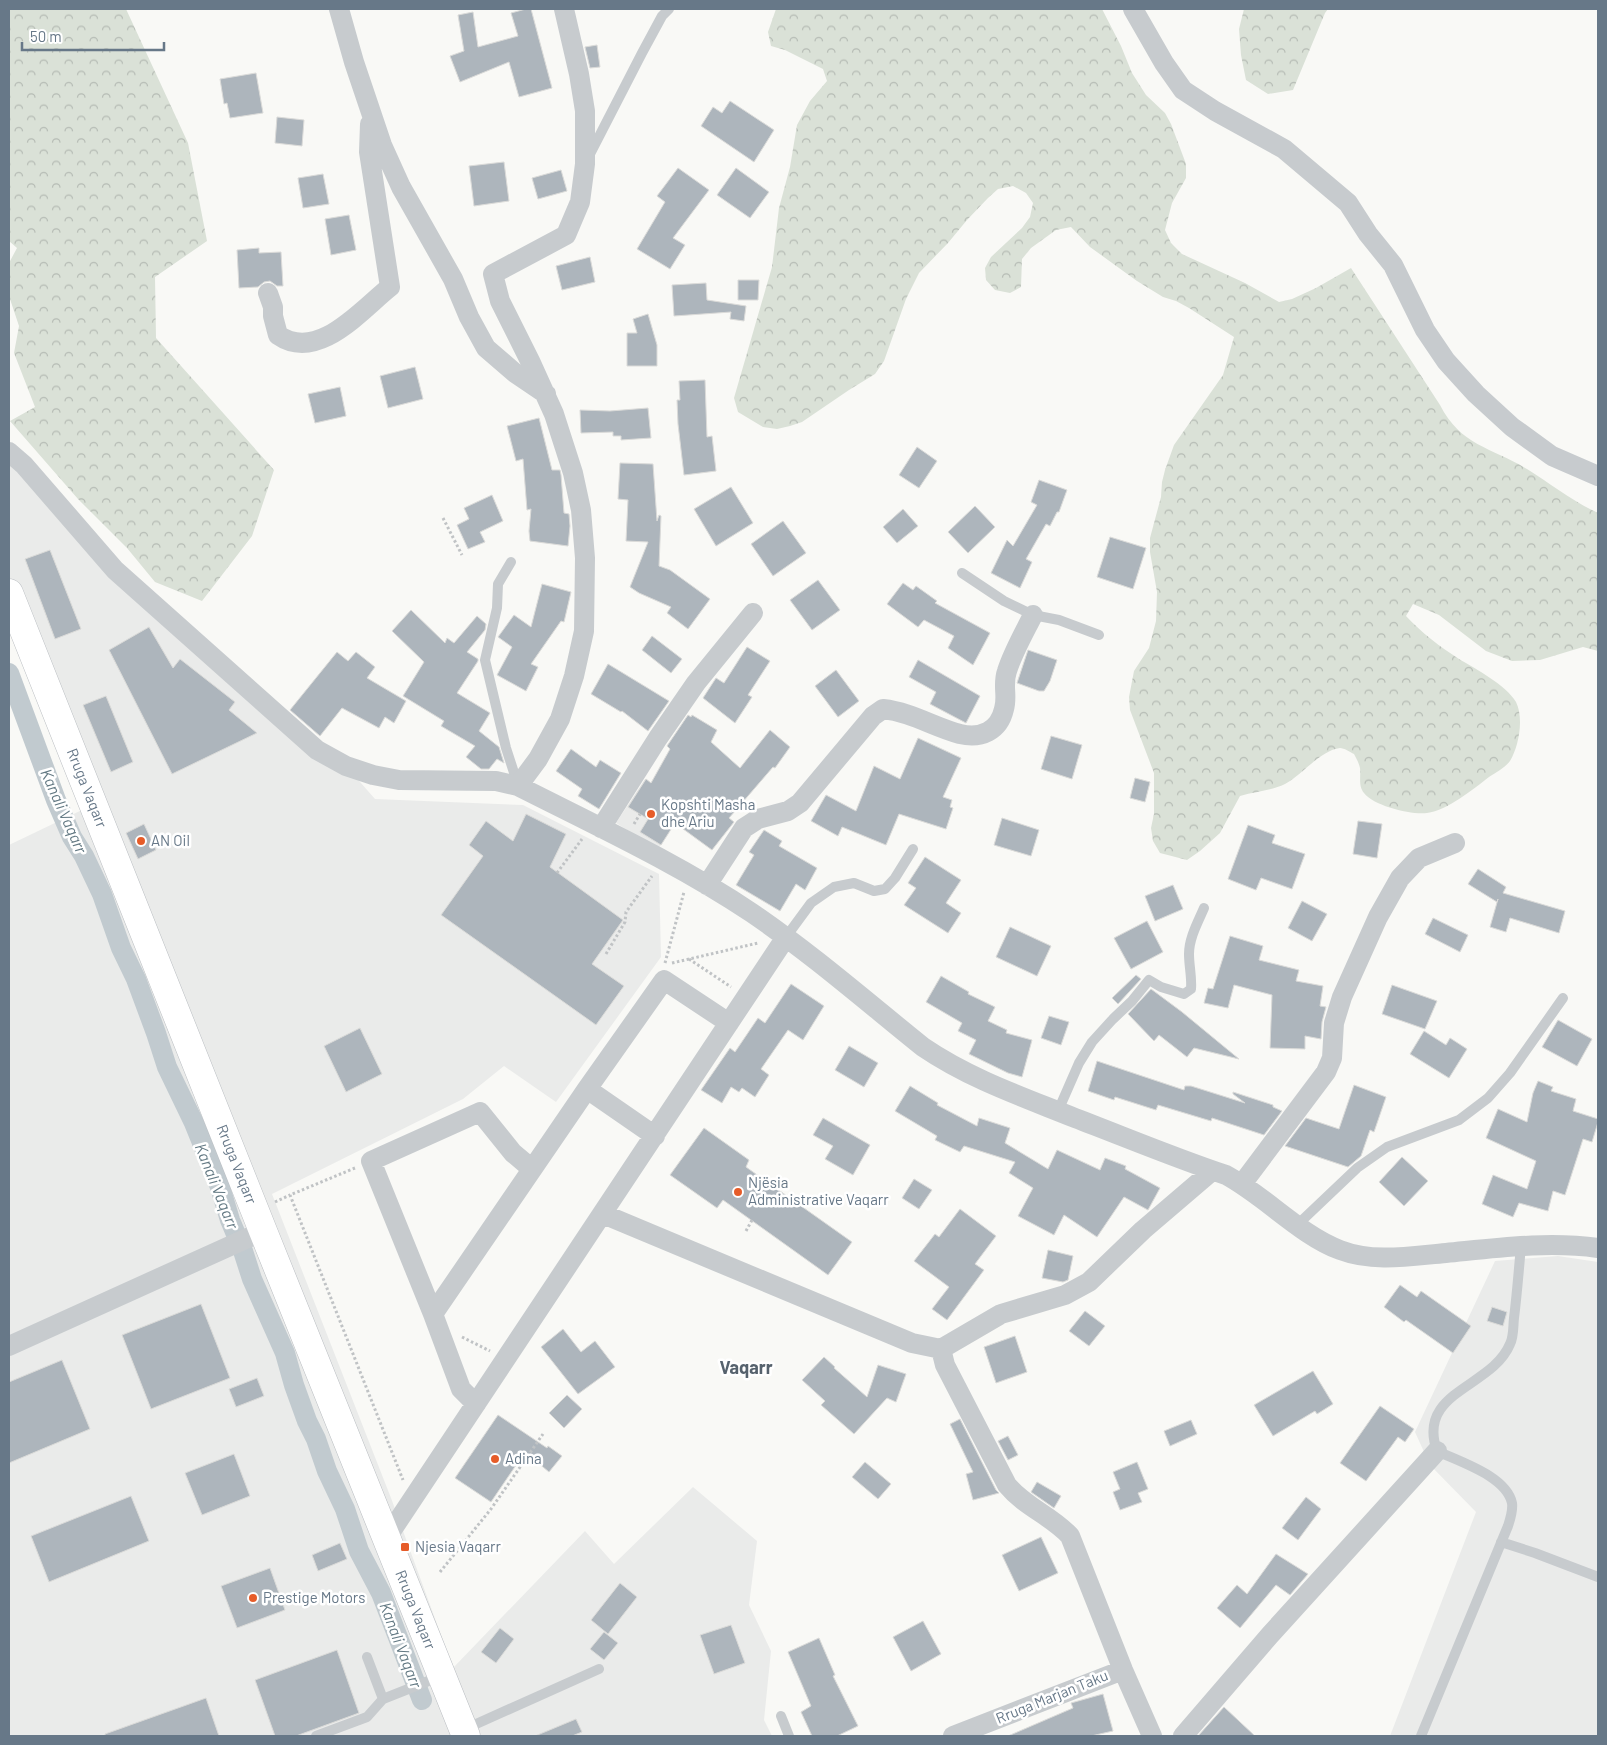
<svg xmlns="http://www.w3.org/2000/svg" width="1607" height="1745" viewBox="0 0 1607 1745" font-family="Barlow,sans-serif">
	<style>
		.built { fill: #eaebea }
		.forest { fill: url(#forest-crowns) }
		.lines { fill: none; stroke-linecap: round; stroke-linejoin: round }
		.canal { stroke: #c1cacf; stroke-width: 20 }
		.building { fill: #adb5bc; stroke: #dbdbd9 }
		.primary-casing { stroke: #babec2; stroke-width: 29 }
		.path { stroke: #c0c3c5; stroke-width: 3; stroke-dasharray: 2.5 2.5; stroke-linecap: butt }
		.service { stroke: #c7cbce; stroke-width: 10 }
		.minor { stroke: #c7cbce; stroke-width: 20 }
		.primary { stroke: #fff; stroke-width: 28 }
		.poi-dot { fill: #e65c29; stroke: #fff; stroke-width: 2 }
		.labels { text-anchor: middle; stroke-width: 5; stroke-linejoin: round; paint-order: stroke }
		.street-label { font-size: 15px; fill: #677888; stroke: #fff }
		.poi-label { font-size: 15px; fill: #677888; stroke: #fff; text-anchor: start }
		.water-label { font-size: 16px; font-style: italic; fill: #637983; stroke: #fff }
		.quarter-label { font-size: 18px; font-weight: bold; fill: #56626d; stroke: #fff }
	</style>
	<defs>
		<pattern id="forest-crowns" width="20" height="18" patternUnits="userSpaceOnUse" patternTransform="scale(1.25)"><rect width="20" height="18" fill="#dae1d7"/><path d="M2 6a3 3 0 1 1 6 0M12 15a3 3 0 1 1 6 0" fill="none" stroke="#b5bbb4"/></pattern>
	</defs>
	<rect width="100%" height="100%" fill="#f9f9f6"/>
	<path class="built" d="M9,452L115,570L346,766L375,799L523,805L659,874L661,957L556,1102L504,1066L463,1099L272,1194L391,1498L453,1668L585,1531L614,1564L693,1487L757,1541L749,1605L771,1651L764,1720L772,1736H9V845L84,809L9,604Z
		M645,779L686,805L658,849L616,823Z
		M1558,1256L1598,1262V1736H1390L1476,1512L1430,1465L1415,1432L1495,1261Z"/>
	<path class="forest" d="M9,9H126L188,143L207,241L155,277L156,338L274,470L252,536L202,601L155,582L127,548L78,499L10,421L35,407L14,353L19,326L9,296V263L17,248L9,241Z
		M776,9H1102L1121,46L1132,73L1146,95L1165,113L1171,124L1186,164V178L1172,203L1165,230L1171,243L1182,254L1245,283L1279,302L1292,299L1316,288L1351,268L1440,405C1461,446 1491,447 1527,469C1551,484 1572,501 1598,513V651L1583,647L1540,660L1512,661L1486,651L1439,615L1413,604L1406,616C1422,633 1439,646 1459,659C1476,669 1506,685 1516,702C1524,718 1519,746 1510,761C1505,768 1495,773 1489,777C1472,790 1448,810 1427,813C1411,815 1374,806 1364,793C1358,786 1361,776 1360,768C1359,763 1356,758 1354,754C1350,752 1344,748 1340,748C1321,750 1302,775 1285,784C1270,791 1256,791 1240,796L1220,833L1200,851L1187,860L1160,853L1153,841L1151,828L1154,814V773L1130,710L1129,697L1134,671L1149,648L1156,621L1157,592L1150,552V538L1161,497L1162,482L1165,470L1174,445L1223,375L1234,337L1189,308L1176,301L1163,297L1137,281L1090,247L1071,227L1056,230L1031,248L1022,259L1021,287L1010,293L995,290L986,280L985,268L991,257L1022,228L1030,217L1033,203L1026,193L1013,186L998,189L988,198L967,220L948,243L919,273L906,299L884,361L875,374L849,390L802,422L790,426L777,429L763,427L738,412L734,398L772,267L779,208L790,167L797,125L810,101L827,81L823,69L785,50L771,46L768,32Z
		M1244,9H1328L1325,13L1293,90L1268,94L1246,80L1241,55L1239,29Z"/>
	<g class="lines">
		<path class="canal" d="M9,673L56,800L72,837L84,856L102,894L121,948L136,979L156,1033L167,1067L194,1123L220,1187L230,1220L243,1251L252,1279L285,1353L294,1385L307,1421L316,1439L327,1471L345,1509L359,1551L381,1593L422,1700"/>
	</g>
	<path class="building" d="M526,9H531L552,88L519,97L509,62L460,82L450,56L464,51L458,15L473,12L478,47L518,36L511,13Z
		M597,45L600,67L590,68L585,47Z
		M256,73L263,113L230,118L227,103L224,104L220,79Z
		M730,101L774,130L754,162L701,126L713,107L722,113Z
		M277,117L304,120L302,146L275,143Z
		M504,162L509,201L474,206L469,166Z
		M678,168L709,190L673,238L685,245L670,269L637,249L665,202L657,196Z
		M736,168L769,192L750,218L717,195Z
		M561,170L567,191L538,199L532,178Z
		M323,174L329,204L303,208L298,178Z
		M349,215L356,250L331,255L325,219Z
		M259,248V253L281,252L283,286H277L270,281L264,282L258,287L239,288L237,250Z
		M590,257L595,282L562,290L556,266Z
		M738,280H759L758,300H738Z
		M706,283L707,300L746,306L744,321L730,319L731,312L674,316L672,285Z
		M648,314L657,345V366H627V333H637L633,319Z
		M415,367L423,399L388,408L380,376Z
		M705,380L707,437L712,436L716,471L684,475L678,424L677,400H680L679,381Z
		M340,387L346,416L315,423L308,394Z
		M648,408L651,438L621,440V436H613V432L581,433L580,410L610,411Z
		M539,418L552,470H560L561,475L564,513L569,514L570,526L568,546L530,541L529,531L531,509L527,510L523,459L516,461L507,426Z
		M917,447L937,461L919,488L899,475Z
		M620,463L653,464L657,521L659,515L661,516L659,566L670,570L710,599L688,629L667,613L671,607L639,593L630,587L648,542L626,541L628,500L618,499Z
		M1039,480L1067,490L1059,512H1057L1050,526L1046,524L1026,559L1032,562L1020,588L991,573L1007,540L1013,546L1037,505L1031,502Z
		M731,487L753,523L716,546L694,509Z
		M492,495L503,521L480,532L485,542L468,549L457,525L469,519L464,508Z
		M975,506L995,527L968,553L948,532Z
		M903,509L918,526L897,543L883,527Z
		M783,521L806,553L773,576L751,544Z
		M1110,537L1146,548L1133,589L1097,577Z
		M50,550L81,629L55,639L25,559Z
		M818,580L840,610L812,630L790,600Z
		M903,583L913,590L916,586L937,601L935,603L990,633L973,665L948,648L954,636L924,620L918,627L887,604Z
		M542,584L571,592L564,622L561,621L531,664L538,667L526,691L497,675L512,647L498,637L514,615L531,627Z
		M411,610L445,643L447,638L454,643L477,616L486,624L485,630L467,652L478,659V661L457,693L490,713L479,731L499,747L504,763L497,759L489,769H481L466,757L475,746L441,726L444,721L403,696L424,662L392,631Z
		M149,627L173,668L180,659L235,702L229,710L257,733L172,774L109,650Z
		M652,636L682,659L671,673L642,650Z
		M747,647L770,661L748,695L752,697L735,723L703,698L716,678L724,683Z
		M1028,650L1057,660L1050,681L1044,691H1039L1017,683Z
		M337,652L348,661L356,652L375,667L367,678L406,701L394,723L385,717L379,728L342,708L320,736L290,710Z
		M918,660L980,696L966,723L930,704L936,692L909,677Z
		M608,664L669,701L648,731L622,711L621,712L591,694Z
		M836,670L859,701L838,717L815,686Z
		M106,696L133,762L111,772L83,705Z
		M688,715L691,717L692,715L717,730L711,742L740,768L770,730L790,747L775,768L773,767L729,818L734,822L712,850L675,823L661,845L640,832L648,819L628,807L646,779L651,783L670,749L667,746Z
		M1051,736L1082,745L1072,779L1041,769Z
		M918,738L961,758L943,797L952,800L950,807L953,808L946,829L899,814L886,845L842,827L838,836L811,821L826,795L856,811L874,766L900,779Z
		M571,749L596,767L600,760L621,773L599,809L578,796L582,789L556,771Z
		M1135,778L1150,782L1145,802L1130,798Z
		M526,814L566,834L550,867L623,920L592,964L624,986L596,1025L441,915L483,856L469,845L486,821L513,841Z
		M1002,818L1039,830L1031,856L994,845Z
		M1358,821L1382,824L1377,858L1353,854Z
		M144,824L156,850L138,859L126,833Z
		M1248,825L1275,835L1272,843L1305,854L1292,889L1261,878L1256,890L1228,879Z
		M764,830L782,841L779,846L817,868L805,890L796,884L780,911L736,885L754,855L749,852Z
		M925,857L961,880L946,903L961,913L948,933L904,905L916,888L908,883Z
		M1478,869L1506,887L1503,893L1565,911L1559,933L1510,918L1506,932L1490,927L1498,899L1497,902L1468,884Z
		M1173,885L1183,909L1155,921L1145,896Z
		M1302,901L1327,914L1312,941L1288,928Z
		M1433,918L1468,935L1460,952L1425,934Z
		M1147,921L1163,952L1131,969L1114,938Z
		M1010,927L1051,946L1037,976L996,957Z
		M1230,936L1263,946L1259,960L1299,970L1296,981L1323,986L1320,1006L1326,1007L1322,1022L1321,1039L1305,1036V1049L1270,1048L1272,995L1234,985L1228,1008L1204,1003L1208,988L1213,989Z
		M1136,975L1141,979L1118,1004L1112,998Z
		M941,976L969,992L968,994L995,1007L988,1021L1007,1030L1006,1033L1032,1040L1022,1077L1008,1073L969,1054L976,1040L958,1031L962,1023L926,1002Z
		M791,984L824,1006L803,1040L788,1030L761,1069L769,1075L755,1097L742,1088L739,1092L731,1087L722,1103L701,1090L730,1048L735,1052L758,1018L765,1023Z
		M1392,985L1437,1001L1425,1029L1382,1014Z
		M1151,989L1182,1012L1239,1059L1194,1048L1187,1057L1159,1035L1154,1041L1128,1014Z
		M1049,1016L1069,1022L1061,1045L1041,1038Z
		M1558,1020L1592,1039L1577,1066L1542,1047Z
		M360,1028L382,1074L346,1092L324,1046Z
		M1424,1031L1446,1045L1450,1038L1467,1049L1449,1078L1410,1054Z
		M849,1046L878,1063L864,1087L835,1070Z
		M1097,1061L1184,1090L1185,1086H1191L1245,1103L1233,1094V1092L1273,1105V1107L1282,1111L1264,1135L1212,1118L1211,1121L1158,1105L1156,1110L1115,1097L1114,1100L1088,1091Z
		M1538,1081L1553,1087L1551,1091L1576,1099L1573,1111L1598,1119V1122L1592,1142L1583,1139L1565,1195L1553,1191L1548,1211L1519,1203L1513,1217L1482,1204L1493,1175L1527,1189L1536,1161L1486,1138L1498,1109L1527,1122L1533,1093Z
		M1354,1085L1386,1097L1374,1132L1370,1130L1361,1156L1348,1167L1285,1146L1306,1118L1339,1129Z
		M910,1086L938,1103L937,1105L977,1126L979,1118L1010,1128L1005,1143L1048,1169L1057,1150L1100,1170L1105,1158L1126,1166L1125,1169L1160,1188L1148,1210L1124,1197L1097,1237L1064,1215L1054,1235L1018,1216L1033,1188L1009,1173L1015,1162L964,1146L960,1152L935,1140L937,1136L895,1111Z
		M823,1118L870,1145L853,1175L825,1159L833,1146L813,1135Z
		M704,1128L749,1160L746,1167L852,1242L828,1275L723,1200L717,1208L670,1175Z
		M1402,1157L1428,1181L1404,1206L1379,1182Z
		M914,1179L932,1190L919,1209L902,1198Z
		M960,1209L996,1236L975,1264L984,1270L947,1320L932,1309L949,1287L914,1261L935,1234L939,1237Z
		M1048,1250L1073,1256L1068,1280L1063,1282L1042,1278Z
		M1400,1285L1417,1297L1421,1291L1471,1326L1453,1353L1406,1320L1404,1322L1384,1307Z
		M201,1304L230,1378L151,1409L122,1335Z
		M1492,1307L1507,1312L1503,1326L1487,1321Z
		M1085,1311L1105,1326L1089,1346L1069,1331Z
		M563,1329L581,1352L595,1341L615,1367L578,1394L541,1347Z
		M1015,1336L1027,1372L996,1383L984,1347Z
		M824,1357L835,1367L834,1368L867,1397L878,1365L906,1374L896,1402L887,1398L854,1434L821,1405L825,1401L802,1380Z
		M62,1360L90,1429L9,1463V1382Z
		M1313,1371L1333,1404L1317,1414L1315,1411L1273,1436L1254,1405Z
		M257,1378L264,1396L236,1407L229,1389Z
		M567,1395L582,1409L564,1428L549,1413Z
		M1380,1406L1414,1429L1405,1442L1398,1437L1366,1481L1340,1463Z
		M498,1415L547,1448L548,1446L562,1456L549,1472L525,1452L491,1502L455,1478Z
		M960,1419L996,1490L999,1493L973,1500L966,1474L973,1472L950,1424Z
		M1191,1420L1197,1434L1170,1446L1164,1431Z
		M1008,1436L1018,1455L1008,1460L998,1441Z
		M234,1454L250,1496L202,1515L185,1473Z
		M865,1462L891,1484L878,1499L852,1477Z
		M1137,1462L1148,1489L1138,1493L1142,1502L1120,1510L1113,1492L1120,1489L1113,1472Z
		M1037,1482L1061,1496L1054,1508L1031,1492Z
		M131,1496L149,1541L49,1582L31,1536Z
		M1306,1497L1321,1509L1298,1540L1282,1528Z
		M1041,1537L1058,1573L1019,1591L1002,1555Z
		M340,1543L347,1559L318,1571L312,1555Z
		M1276,1554L1308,1574L1290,1595L1276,1585L1240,1628L1217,1608L1237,1585L1247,1594Z
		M270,1568L285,1610L237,1628L221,1586Z
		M620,1583L637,1597L608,1634L591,1620Z
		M923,1621L941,1654L911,1671L893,1637Z
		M731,1625L745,1663L714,1674L700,1635Z
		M500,1628L514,1639L496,1663L481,1652Z
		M604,1632L618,1643L604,1660L590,1649Z
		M819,1638L835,1675L833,1676L858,1726L837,1736H812L801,1712L811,1706L788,1652Z
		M337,1650L359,1713L296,1736H275L255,1680Z
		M1103,1694L1113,1731L1091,1736H1008L1073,1708L1071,1703Z
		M206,1698L219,1736H105V1734Z
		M1224,1707L1255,1736H1198Z
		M576,1719L582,1732L572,1736H535Z"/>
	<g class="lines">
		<defs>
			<g id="primary">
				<path id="s1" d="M9,593L263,1231L466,1736"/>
			</g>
		</defs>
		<use href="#primary" class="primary-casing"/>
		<path class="path" d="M443,518L462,555
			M634,824L640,814
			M557,873L582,839
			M606,954L625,922L626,912L652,876
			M689,959L731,987
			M665,963L684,892
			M672,963L758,943
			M355,1168L290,1195L403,1480
			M275,1202L290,1195
			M746,1231L752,1220
			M462,1337L490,1351
			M440,1572L491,1509L543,1434"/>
		<path class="service" d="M589,156L642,53L662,16L669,9
			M511,562L498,584L497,608L485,660L506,748L518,785
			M962,573L1004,601L1033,615L1059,620L1099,635
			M786,937L811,903L834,887L854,883L874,891L885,889L895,878L913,849
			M1058,1111L1079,1063L1092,1042L1113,1019L1132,1001L1149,980L1161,987L1184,994L1191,989C1192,977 1189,966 1189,954C1189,938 1198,922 1204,908
			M1297,1225L1357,1168L1387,1147L1459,1120L1488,1098L1510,1073L1563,998
			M1501,1542L1535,1553L1598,1577
			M367,1657L383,1699
			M781,1716L789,1736
			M465,1729L599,1669
			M316,1736L367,1717L383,1699L441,1676
			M1421,1736L1508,1526C1510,1520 1513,1510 1512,1503C1506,1476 1460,1462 1437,1451C1416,1391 1492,1388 1510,1344C1514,1336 1513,1326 1514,1318C1517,1294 1519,1269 1521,1245"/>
		<path class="minor" d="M339,9L354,62L382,145L401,187L453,279L469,317L486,348L515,373L546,394
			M1133,9L1164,63L1183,90L1215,111L1284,149L1348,203L1368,234L1393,265L1425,330L1446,361L1476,394L1512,427L1552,456L1598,476
			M268,293L273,307V316L278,335C318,363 362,309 390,287L369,152L370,124
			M9,452L24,465L115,570L317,750L346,766L373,775L399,780L496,781L518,786C597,826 679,864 752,913C812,954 867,1002 923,1047C970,1079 1023,1097 1075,1118C1125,1137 1175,1158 1226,1175C1265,1196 1300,1235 1340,1250C1374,1263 1411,1256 1446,1253C1497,1248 1548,1241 1598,1248
			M518,786L538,759L560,719L574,676L584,631L585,558L581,510L573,473L554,414L530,361L500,301L493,274L566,235L580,202L585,164V111L579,74L564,9
			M601,828L658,738L696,683L753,613
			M707,885L744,828L758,819L788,811L800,803L873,716L883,709C911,712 934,727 960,734C981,739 999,731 1004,709C1008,696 1002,685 1007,671C1013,652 1024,633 1033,615
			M587,1089L655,1136
			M1242,1184L1326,1072L1332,1058L1334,1023L1342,997L1378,917L1400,878L1419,858L1455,843
			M603,1214L912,1343L941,1349L1001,1314L1065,1295L1089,1282L1143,1230L1212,1171
			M433,1314L371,1161L480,1112L513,1153L532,1169
			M9,1346L263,1231
			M941,1349L945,1365L1007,1485C1025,1507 1052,1516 1070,1536L1123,1670L1152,1736
			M476,1404L461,1389L433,1314L587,1089L664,980L729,1023
			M386,1539L786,937
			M953,1736L1123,1670
			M1183,1736L1270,1635L1437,1451"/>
		<use href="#primary" class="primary"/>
	</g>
	<g class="poi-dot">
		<circle cx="651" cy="814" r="5"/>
		<circle cx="141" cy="841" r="5"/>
		<circle cx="738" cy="1192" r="5"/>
		<circle cx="495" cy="1459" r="5"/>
		<rect x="400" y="1542" width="10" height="10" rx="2.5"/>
		<circle cx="253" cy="1598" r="5"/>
	</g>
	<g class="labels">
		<g class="street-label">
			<text dy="5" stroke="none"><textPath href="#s1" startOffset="210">Rruga Vaqarr</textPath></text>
			<text dy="5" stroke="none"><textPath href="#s1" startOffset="615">Rruga Vaqarr</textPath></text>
			<text dy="5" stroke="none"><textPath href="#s1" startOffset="1095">Rruga Vaqarr</textPath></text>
			<text transform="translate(1052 1697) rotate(-22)" y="5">Rruga Marjan Taku</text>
		</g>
		<g class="poi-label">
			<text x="661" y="810">Kopshti Masha<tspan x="661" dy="17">dhe Ariu</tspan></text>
			<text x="151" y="846">AN Oil</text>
			<text x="748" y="1188">Njësia<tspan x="748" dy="17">Administrative Vaqarr</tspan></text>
			<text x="505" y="1464">Adina</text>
			<text x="415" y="1552">Njesia Vaqarr</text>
			<text x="263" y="1603">Prestige Motors</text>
		</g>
		<g class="water-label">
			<text transform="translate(64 811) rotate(66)" y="6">Kanali Vaqarr</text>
			<text transform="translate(217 1186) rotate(68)" y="6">Kanali Vaqarr</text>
			<text transform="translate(401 1645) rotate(69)" y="6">Kanali Vaqarr</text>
		</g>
		<g class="quarter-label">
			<text x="746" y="1374">Vaqarr</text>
		</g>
	</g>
	<rect width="1607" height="1745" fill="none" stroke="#677888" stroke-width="20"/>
	<path d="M22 42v8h142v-8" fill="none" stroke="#677888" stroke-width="2.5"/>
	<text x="30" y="42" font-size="15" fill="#677888" stroke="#ffffff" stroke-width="4" paint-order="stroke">50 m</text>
</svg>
